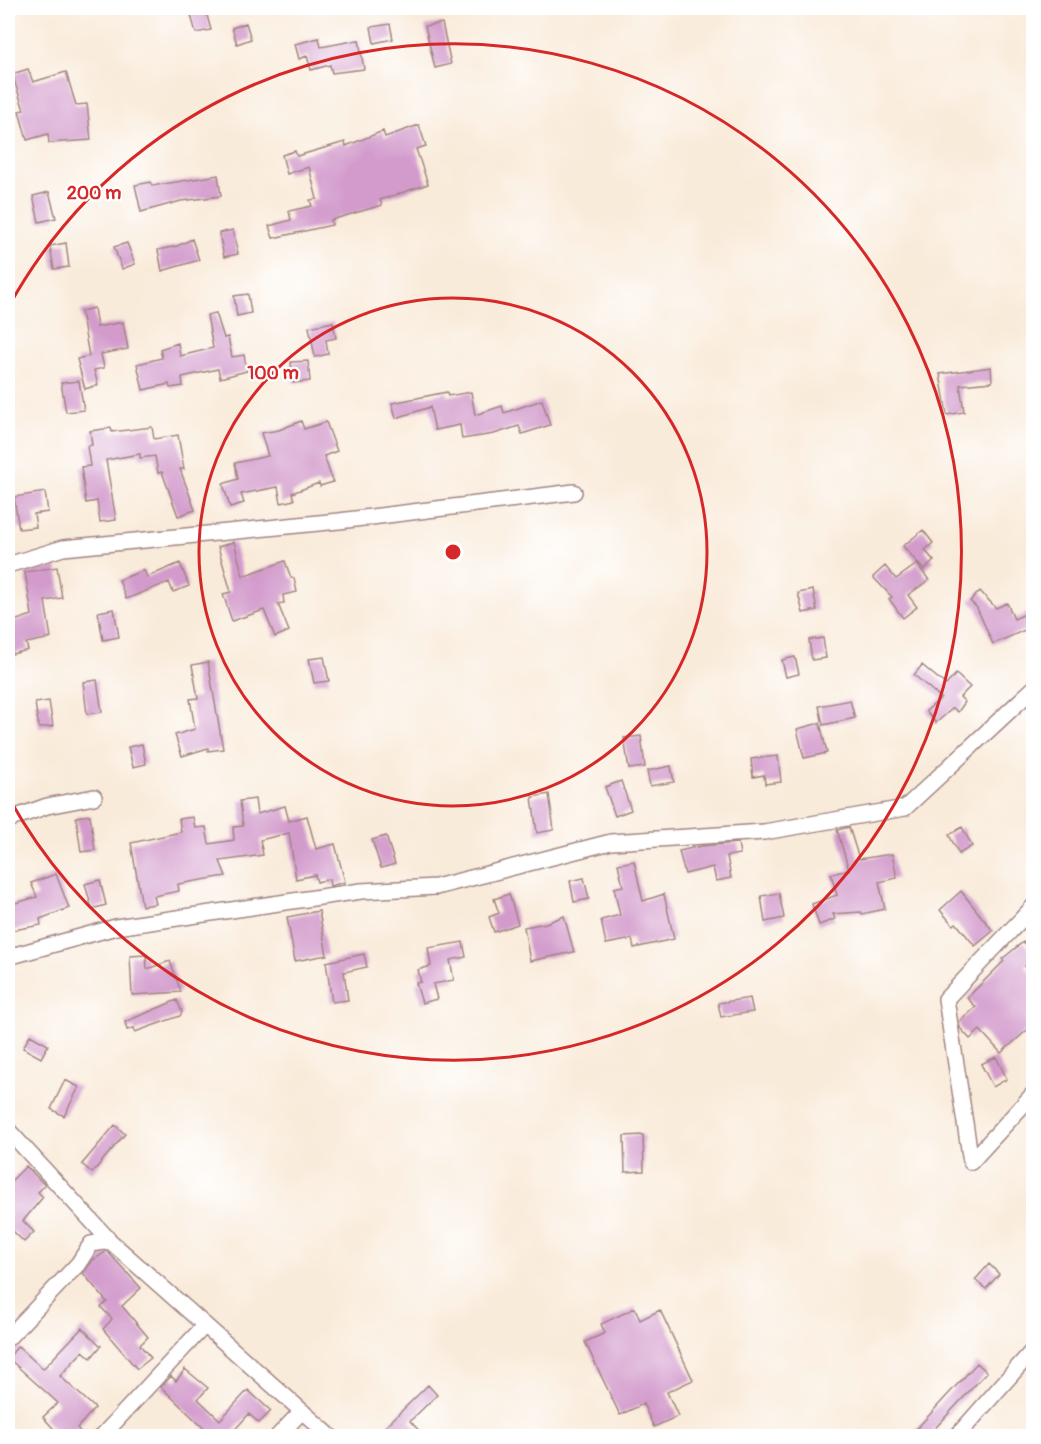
<svg xmlns="http://www.w3.org/2000/svg" width="1041" height="1444" viewBox="0 0 1041 1444" font-family="Pangolin,sans-serif">
	<style>
		.building { fill: #d39bcc }
		.lines { fill: none; stroke-linecap: round; stroke-linejoin: round }
		.minor-casing { stroke: #a28582; stroke-width: 18 }
		.minor { stroke: #fff; stroke-width: 15 }
		.ring { fill: none; stroke: #d62828; stroke-width: 3 }
		.centre { fill: #d62828; stroke: #fff; stroke-width: 3 }
		.ring-label { font-size: 18px; text-anchor: middle; font-weight: bold; fill: #d62828; stroke: #fff; stroke-width: 4.5; stroke-linejoin: round; paint-order: stroke }
	</style>
	<rect width="100%" height="100%" fill="#fff"/>
	<filter id="ink" filterUnits="userSpaceOnUse"><feTurbulence type="fractalNoise" baseFrequency=".0167" numOctaves="2"/><feDisplacementMap in="SourceGraphic" scale="12" xChannelSelector="R" yChannelSelector="G"/><feConvolveMatrix kernelMatrix="1 2 1 2 8 2 1 2 1" color-interpolation-filters="sRGB"/></filter>
	<filter id="wash" filterUnits="userSpaceOnUse"><feTurbulence type="fractalNoise" baseFrequency=".008" numOctaves="4" result="noise"/><feDisplacementMap in="SourceGraphic" scale="24" xChannelSelector="R" yChannelSelector="G"/><feGaussianBlur stdDeviation="1.35" result="paint"/><feColorMatrix in="noise" values="0 0 0 0 0 0 0 0 0 0 0 0 0 0 0 0 0 1.4 0 .05"/><feComposite in="paint" operator="in"/></filter>
	<g filter="url(#wash)">
		<rect width="100%" height="100%" fill="#f9ebda"/>
		<g id="blocks">
			<path class="building" d="M189,8H205L211,30L196,33Z
				M246,23L251,39L237,44L232,28Z
				M442,23L451,64L435,68L425,26Z
				M390,24L393,39L374,43L371,27Z
				M319,38L321,47L359,40L364,69L332,73L330,65L311,70L307,56L299,59L295,44Z
				M28,69L33,82L66,72L76,105L87,104L91,140L49,143L48,134L27,140L19,111L24,110L12,74Z
				M419,125L426,146L416,149L428,184L380,200L382,205L331,220L332,225L273,238L269,226L291,220L289,211L312,206L310,200L317,199L309,167L287,174L282,155L295,151L297,156L345,142L346,146L383,131L385,137Z
				M218,175L221,196L181,201L141,212L135,185L151,182L152,186Z
				M49,192L56,218L39,222L33,196Z
				M233,230L238,254L224,257L219,233Z
				M192,239L199,260L162,271L158,250L177,246Z
				M66,243L69,267L54,269L50,246Z
				M127,243L135,264L122,269L114,247Z
				M248,294L251,313L237,316L234,296Z
				M94,308L97,327L123,322L128,349L101,354L104,368L94,370L98,385L85,389L77,359L89,356L81,311Z
				M216,313L224,338L228,337L232,357L244,355L247,371L220,378L218,369L182,377L183,386L170,388L169,384L143,390L137,364L162,358L160,349L178,343L180,356L213,348L207,315Z
				M333,322L336,338L326,340L328,354L315,357L309,327Z
				M308,361L310,381L293,383L291,362Z
				M991,367L992,382L960,385L964,412L947,415L940,374Z
				M79,381L84,410L66,412L61,383Z
				M447,392L448,396L471,392L475,415L502,406L504,413L542,400L550,425L522,434L519,426L494,434L462,439L460,425L435,430L430,407L396,418L392,403Z
				M301,421L304,429L326,422L337,451L324,456L333,482L320,486L319,483L292,493L294,500L281,503L278,487L241,494L244,503L230,507L223,484L238,479L235,463L268,456L261,433L279,430Z
				M152,427L154,439L178,435L184,469H180L195,510L178,516L162,472L158,473L155,456L140,458V454L106,460L116,520L100,522L97,501L86,503L81,467L90,466L87,446L92,445L90,431L111,428L112,432Z
				M45,492L48,512L34,514L36,527L19,529L14,497Z
				M923,530L933,543L925,550L934,561L924,570L903,546Z
				M234,542L243,576L285,561L291,578H294L297,592L283,595L284,603L278,604L289,631L275,637L264,610L232,621L223,594L231,592L218,547Z
				M180,563L189,586L173,592L169,582L126,599L119,580L144,570L147,577Z
				M917,564L929,580L908,595L917,607L903,618L889,599L892,597L873,577L885,566L896,579Z
				M57,567L62,598L45,601L51,638L26,643L28,650L12,654L8,623L32,615L25,572Z
				M813,590L817,610L803,613L798,593Z
				M980,591L996,608L1007,603L1014,619L1034,610V626L993,644L977,608L970,601Z
				M114,609L119,637L103,640L98,612Z
				M823,638L826,658L812,660L809,640Z
				M324,657L329,681L314,683L309,659Z
				M795,657L799,674L786,677L782,660Z
				M208,662L223,749L208,751V748L182,756L175,735L195,729L190,699L198,698L192,665Z
				M922,665L946,685L956,674L970,687L960,697L965,702L958,712L953,708L936,723L926,711L941,698L914,675Z
				M97,680L102,712L87,714L83,682Z
				M850,700L855,718L823,725L819,706Z
				M49,701L53,726L39,728L35,703Z
				M820,723L827,753L804,758L797,729Z
				M641,736L645,767L629,769L624,738Z
				M142,744L146,764L133,767L128,747Z
				M778,756L781,782L765,784L764,775L753,777L751,759Z
				M671,766L674,782L650,786L647,771Z
				M621,781L631,810L615,816L605,787Z
				M549,794L554,830L537,833L532,797Z
				M255,799L257,814L285,806L289,821L307,816L316,849L335,844L345,882L330,886L329,879L317,882L315,875L296,879L289,833L260,840L263,855L220,861L226,876L178,884L179,891L154,896L156,904L142,906L131,843L181,832L179,819L193,817L195,828L206,827L209,844L234,840L233,827L243,826L240,801Z
				M90,815L95,850L81,852L76,817Z
				M849,827L859,859L892,854L897,878L879,882L885,909L862,914L861,912L833,914L835,919L819,925L812,904L837,895L831,874L849,870L837,830Z
				M962,827L972,846L959,854L949,835Z
				M386,836L395,864L381,868L372,840Z
				M738,843L740,854L727,856L731,878L716,881L713,867L685,874L679,851L701,846Z
				M634,861L643,901L664,894L674,939L634,948L632,939L606,944L601,920L620,915L614,888L623,886L618,864Z
				M56,874L69,908L40,919L41,925L8,931V905L37,897L31,883Z
				M584,878L589,899L574,902L570,881Z
				M100,880L106,905L92,909L85,884Z
				M961,891L993,931L975,946L956,923L953,925L940,910Z
				M779,893L784,918L765,922L761,896Z
				M509,894L518,924L494,932L489,917L499,913L494,899Z
				M319,911L327,955L295,961L287,917Z
				M564,916L574,952L530,961L524,927L546,923Z
				M463,942L466,957L450,960L454,980L433,984L437,999L422,1003L416,983L421,982L418,970L431,966L428,948Z
				M1023,942L1034,955V959L1025,966L1034,976V1024L1001,1053L980,1030L970,1039L960,1028L959,1022L976,1007L967,998L1004,961L1002,959Z
				M364,954L367,967L344,972L348,1000L332,1002L326,962Z
				M146,955L147,969L170,961L181,992L132,995L130,956Z
				M750,998L753,1012L721,1017L718,1003Z
				M177,1000L182,1012L180,1016L135,1032L134,1028L127,1030L125,1022Z
				M30,1035L48,1045L41,1058L23,1048Z
				M996,1057L1007,1079L993,1087L981,1064Z
				M65,1080L79,1087L64,1116L51,1109Z
				M115,1125L125,1134L92,1173L82,1164Z
				M643,1135L644,1171L625,1172L624,1136Z
				M26,1166L45,1185L38,1192L43,1197L23,1221L34,1232L24,1242L13,1231L8,1237V1184Z
				M107,1251L141,1288L122,1306L148,1337L140,1345L151,1358L137,1369L103,1329L112,1319L101,1307L107,1302L83,1273L92,1261Z
				M989,1264L999,1274L986,1289L975,1280Z
				M635,1308L640,1320L660,1310L693,1380L667,1392L678,1416L654,1427L643,1404L620,1415L585,1342L605,1333L601,1324Z
				M82,1328L101,1346L91,1358L83,1351L60,1376L95,1408L77,1428L85,1437H61L43,1417L58,1403L8,1358L18,1346L43,1369Z
				M977,1363L987,1372L927,1437H909Z
				M185,1369L208,1388L198,1399L220,1420L248,1390L271,1411L259,1423L249,1414L228,1437H213L161,1387L171,1376L176,1381Z
				M428,1385L437,1395L410,1421L425,1437H390L383,1429Z"/>
		</g>
	</g>
	<g filter="url(#ink)">
		<use href="#blocks" fill-opacity="0" stroke="#a28582" stroke-width="1.5"/>
		<g class="lines">
			<defs>
				<path id="minor" d="M8,565L63,548L339,521L574,492
					M8,820L47,806L94,797
					M8,957L116,927L361,891L436,887L611,842L764,832L905,808L1034,688
					M8,1130L110,1241
					M971,1162L946,999L1034,906
					M971,1162L1034,1093
					M8,1338L78,1264L91,1244L110,1241L330,1436
					M102,1436L205,1325
					M278,1436L302,1411
					M957,1436L1034,1349"/>
			</defs>
			<use href="#minor" class="minor-casing"/>
			<use href="#minor" class="minor"/>
		</g>
	</g>
	<g class="ring">
		<circle cx="453" cy="552" r="254"/>
		<path d="M9 306A508 508 0 1 1 9 798"/>
	</g>
	<circle cx="453" cy="552" r="9" class="centre"/>
	<g class="ring-label">
		<text x="94" y="199">200 m</text>
		<text x="273" y="379">100 m</text>
	</g>
	<rect width="1041" height="1444" fill="none" stroke="#fff" stroke-width="30"/>
</svg>
